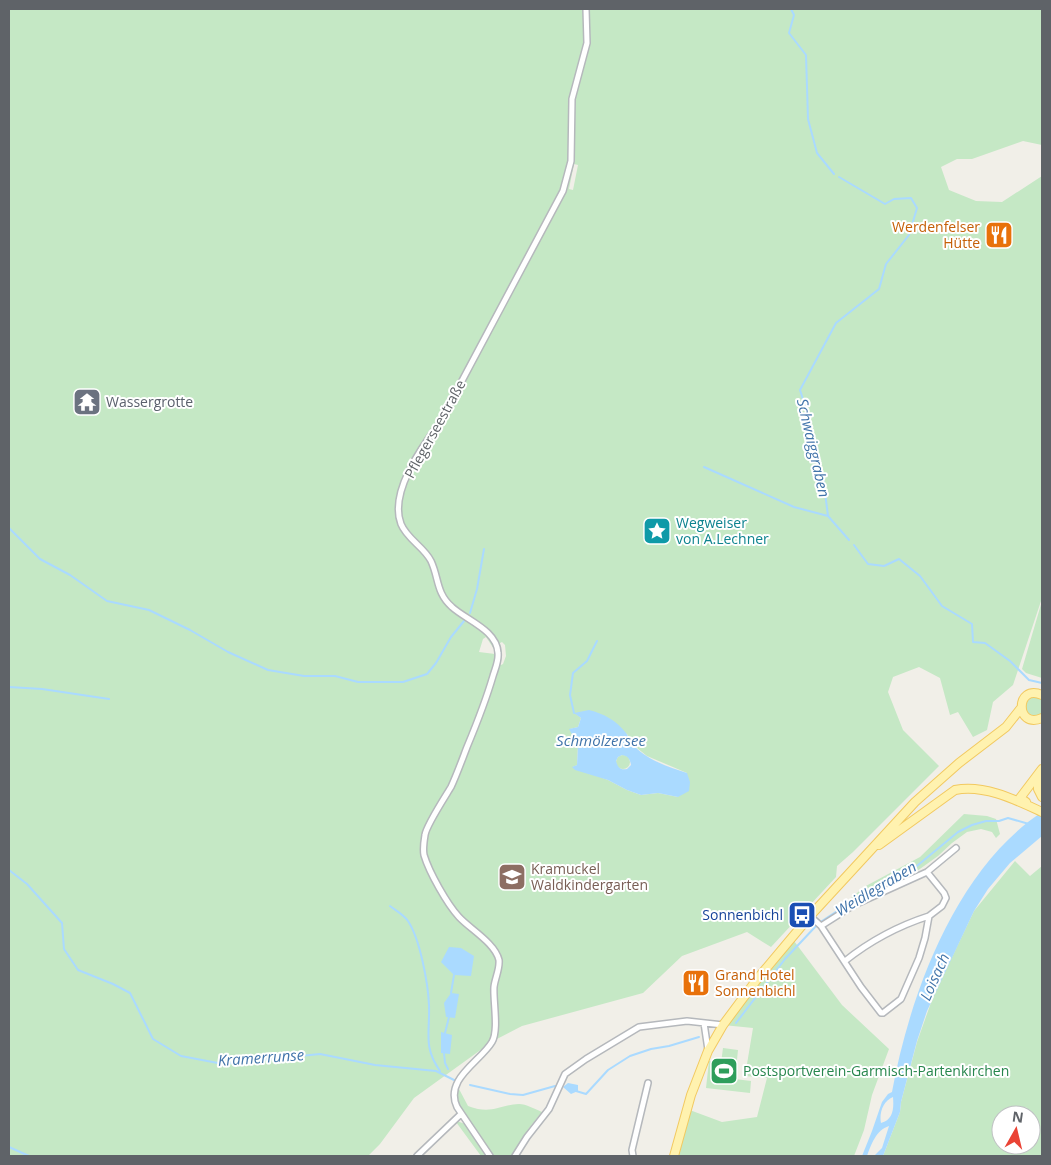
<svg xmlns="http://www.w3.org/2000/svg" width="1051" height="1165" viewBox="0 0 1051 1165" font-family="'Open Sans',sans-serif">
	<style>
		.green { fill: #c5e8c5; fill-rule: evenodd }
		.water { fill: #aadaff; fill-rule: evenodd }
		.lines { fill: none; stroke-linecap: round; stroke-linejoin: round }
		.stream { stroke: #aadaff; stroke-width: 2 }
		.street-casing { stroke: #b5b8bc; stroke-width: 8 }
		.primary-casing { stroke: #f2c960; stroke-width: 10 }
		.street { stroke: #fff; stroke-width: 5 }
		.primary { stroke: #fff2af; stroke-width: 8 }
		.labels { text-anchor: middle; stroke-width: 4; stroke-linejoin: round; paint-order: stroke }
		.food-label { font-size: 14px; fill: #c56008; stroke: #fff; text-anchor: end }
		.worship-label { font-size: 14px; fill: #5b616d; stroke: #fff; text-anchor: start }
		.street-label { font-size: 14px; fill: #5f6368; stroke: #fff }
		.culture-label { font-size: 14px; fill: #0d838f; stroke: #fff; text-anchor: start }
		.education-label { font-size: 14px; fill: #785e54; stroke: #fff; text-anchor: start }
		.transit-label { font-size: 14px; fill: #164399; stroke: #fff; text-anchor: end }
		.leisure-label { font-size: 14px; fill: #27864d; stroke: #fff; text-anchor: start }
		.water-label { font-size: 15px; font-style: italic; fill: #4174aa; stroke: #fff }
	</style>
	<rect width="100%" height="100%" fill="#f1efe8"/>
	<path class="green" d="M9,9H1042V145L1023,141L972,159H957L941,167L949,190L976,201L1002,202L1042,176V598L1013,685L993,702L987,730L973,737L958,712L950,715L940,678L919,667L893,677L888,692L903,730L939,766L853,852L837,866L836,877L771,947L747,932L682,956L643,993L522,1026L493,1041L414,1098L380,1144L368,1156H9ZM574,164L578,165L573,190L569,189ZM486,637L494,649L495,654L479,652L483,639ZM502,642L505,645L506,656L503,664L501,665L500,664L502,653L500,643ZM575,713L627,734L632,744L647,756L687,773L678,797L658,793L641,795L627,790L608,780L573,767L577,765L578,745L570,729L578,727L581,718Z
		M1042,601V678L1026,673L1022,669Z
		M1030,697H1040L1042,699V714C1036,719 1032,716 1026,713L1024,704Z
		M616 762a7 7 0 1 1 14 0a7 7 0 1 1-14 0Z
		M964,814L987,816L996,819L1000,834L996,838L992,832L981,829L967,832L952,843L938,856L917,871L850,899L864,887L920,857Z
		M1015,861L1030,876L1042,866V1156H883L900,1112L901,1102L917,1042L933,997L974,911ZM1001,1115H1031V1145H1001Z
		M794,941L842,1005L889,1049L872,1095L864,1130L854,1156H674L687,1109L722,1122L757,1117L767,1078L745,1076L753,1028L723,1025Z
		M723,1048L738,1050L735,1079L751,1081L750,1093L706,1088L709,1061L721,1063Z
		M459,1089L468,1106C492,1115 498,1105 519,1104C526,1104 535,1109 542,1112L529,1128L512,1156H494L459,1105L456,1094Z
		M457,1121L465,1124L486,1155L481,1156L456,1122Z"/>
	<path class="water" d="M589,710C604,714 616,720 626,733C629,737 630,742 634,746C648,760 668,767 687,773L690,782L689,791L678,797L658,793L641,795L627,790L608,780L575,770L572,767L577,765L578,745L569,729L578,727L581,718L574,713ZM622,755C628,756 630,759 631,765L627,769C620,770 618,768 616,761L618,757Z
		M1042,812V836L1010,863L988,889L974,911L927,1011L917,1041L901,1102L900,1112L883,1156H874L882,1148L889,1126C876,1130 871,1145 867,1156H862L872,1131L882,1102L888,1094L892,1092C910,993 956,869 1042,812ZM893,1097C894,1109 893,1120 881,1123C879,1113 883,1101 893,1097Z
		M449,947L461,948L474,956L471,976L454,975L441,962Z
		M451,993L459,994L455,1018L446,1017L444,1003Z
		M441,1032L452,1035L450,1054L441,1053Z
		M568,1083L578,1085V1091L571,1094L563,1087Z"/>
	<g class="lines">
		<path class="stream" d="M791,9L794,15L789,33L806,55L808,119L817,153L834,174
			M839,177L885,204L894,199L911,198L917,208L909,235L886,264L879,289L836,323L800,390L809,418L823,477L828,516L849,540
			M704,467L794,507L828,516
			M9,528L40,559L70,575L107,601L149,610L190,630L228,652L268,670L304,676H335L358,682H403L427,674L436,663L451,637L464,621
			M854,545L868,564L884,566L899,559L920,576L942,606L972,624L973,642L985,643L1010,661L1029,680L1042,683
			M470,613L477,589L484,549
			M9,687L42,689L109,699
			M574,713L570,695L573,673L587,661L597,641
			M9,870L27,884L62,923L64,949L78,970L113,984L130,993L153,1039L181,1056L223,1064L320,1054L375,1065L436,1071L456,1081
			M390,906C395,910 404,915 408,921C420,939 428,983 429,1005C430,1033 423,1047 440,1071
			M822,921L851,902L879,886L912,870L958,832L972,825L986,821H999L1008,818L1029,824
			M451,993L454,975
			M736,1023L785,959L816,926
			M445,1033L449,1017
			M444,1053L445,1063L448,1069
			M470,1085L510,1094L523,1095L555,1086
			M576,1091L586,1094L608,1070L630,1056L651,1049L669,1046L699,1037
			M9,1147L29,1156"/>
		<defs>
			<path id="street" d="M810,916L821,926L861,987L881,1013H883L901,999L919,958L925,938L929,916L942,906L946,898L944,893L927,872
				M821,926L854,905L927,872L956,848
				M845,961C870,941 898,926 929,916
				M704,1023L708,1050
				M417,1156L461,1114
				M490,1156L457,1107C444,1079 480,1062 492,1042C499,1030 493,1001 494,987C495,978 500,969 499,960C495,943 470,929 459,917C447,904 429,872 424,855C423,850 424,841 425,835C426,826 445,797 451,787C457,774 462,760 467,747C477,723 486,700 493,676C495,669 499,661 498,653C497,630 466,620 452,607C436,593 439,578 431,561C424,547 407,539 401,524C389,493 421,448 439,424L563,191L571,161L572,99L587,43L586,9
				M515,1156L527,1137L549,1109L565,1074L586,1059L639,1027L687,1021L723,1025
				M633,1156L632,1150L648,1083"/>
			<path id="primary" d="M1042,695C1015,683 1015,730 1042,718
				M1038,776V789L1042,797
				M1026,802L1020,798L1042,769
				M879,845L955,790C984,784 1016,800 1042,812
				M674,1156L691,1095L708,1051L723,1025L758,978L810,916L915,802L959,763L1006,727L1021,708"/>
		</defs>
		<use href="#street" class="street-casing"/>
		<use href="#primary" class="primary-casing"/>
		<use href="#street" class="street"/>
		<use href="#primary" class="primary"/>
	</g>
	<defs>
		<symbol id="restaurant-square" viewBox="-11 -11 22 22"><rect x="-9" y="-9" width="18" height="18" rx="4" fill="#e8710a" stroke="#fff"/><path d="M-5-6h1v4h1v-4h1v4h1v-4h1v5L-1.5 .5V6h-2V.5L-5-1ZM5-6V6H3V1.5H1.5Q1.5-4 5-6Z" fill="#fff"/></symbol>
		<symbol id="temple-square" viewBox="-11 -11 22 22"><rect x="-9" y="-9" width="18" height="18" rx="4" fill="#6b7280" stroke="#fff"/><path d="M0-6L5-2H3V0L6.5 2.5H4V6H1.5V3h-3V6H-4V2.5H-6.5L-3 0V-2H-5Z" fill="#fff"/></symbol>
		<symbol id="sight-square" viewBox="-11 -11 22 22"><rect x="-9" y="-9" width="18" height="18" rx="4" fill="#0f9aa8" stroke="#fff"/><path d="M0-6L1.8-2.2L6-1.7L2.9 1.2L3.7 5.4L0 3.3L-3.7 5.4L-2.9 1.2L-6-1.7L-1.8-2.2Z" fill="#fff"/></symbol>
		<symbol id="school-square" viewBox="-11 -11 22 22"><rect x="-9" y="-9" width="18" height="18" rx="4" fill="#8d6e63" stroke="#fff"/><path d="M0-5L7-2L0 1L-7-2ZM-4 1L0 2.5L4 1V4Q0 6-4 4Z" fill="#fff"/></symbol>
		<symbol id="bus-square" viewBox="-11 -11 22 22"><rect x="-9" y="-9" width="18" height="18" rx="4" fill="#1a4fb4" stroke="#fff"/><path d="M-5-6H5V4H4V6H2V4H-2V6H-4V4H-5ZM-3.5-4V0h7V-4ZM-3.5 1.2v1.5H-2V1.2ZM2 1.2v1.5H3.5V1.2Z" fill="#fff"/></symbol>
		<symbol id="stadium-square" viewBox="-11 -11 22 22"><rect x="-9" y="-9" width="18" height="18" rx="4" fill="#2e9e5b" stroke="#fff"/><path d="M0-5a6.5 5 0 1 0 0 10a6.5 5 0 1 0 0-10ZM-3.5-1.8h7v3.6h-7Z" fill="#fff"/></symbol>
	</defs>
	<g fill-rule="evenodd">
		<use href="#restaurant-square" x="983" y="219" width="32" height="32"/>
		<use href="#temple-square" x="71" y="386" width="32" height="32"/>
		<use href="#sight-square" x="641" y="515" width="32" height="32"/>
		<use href="#school-square" x="496" y="861" width="32" height="32"/>
		<use href="#bus-square" x="786" y="899" width="32" height="32"/>
		<use href="#restaurant-square" x="680" y="967" width="32" height="32"/>
		<use href="#stadium-square" x="708" y="1055" width="32" height="32"/>
	</g>
	<g class="labels">
		<g class="food-label">
			<text x="980" y="232">Werdenfelser<tspan x="980" dy="16">Hütte</tspan></text>
			<text x="715" y="980" text-anchor="start">Grand Hotel<tspan x="715" dy="16">Sonnenbichl</tspan></text>
		</g>
		<g class="worship-label">
			<text x="106" y="407">Wassergrotte</text>
		</g>
		<g class="street-label">
			<text transform="translate(435 429) rotate(-61)" y="5">Pflegerseestraße</text>
		</g>
		<g class="culture-label">
			<text x="676" y="528">Wegweiser<tspan x="676" dy="16">von A.Lechner</tspan></text>
		</g>
		<g class="education-label">
			<text x="531" y="874">Kramuckel<tspan x="531" dy="16">Waldkindergarten</tspan></text>
		</g>
		<g class="transit-label">
			<text x="783" y="920">Sonnenbichl</text>
		</g>
		<g class="leisure-label">
			<text x="743" y="1076">Postsportverein-Garmisch-Partenkirchen</text>
		</g>
		<g class="water-label">
			<text transform="translate(813 448) rotate(77)" y="5">Schwaiggraben</text>
			<text x="601" y="746">Schmölzersee</text>
			<text transform="translate(876 889) rotate(-31)" y="5">Weidlegraben</text>
			<text transform="translate(935 977) rotate(-66)" y="5">Loisach</text>
			<text transform="translate(261 1058) rotate(-4)" y="5">Kramerrunse</text>
		</g>
	</g>
	<rect width="1051" height="1165" fill="none" stroke="#5f6368" stroke-width="20"/>
	<g transform="translate(1016 1130) rotate(8)"><circle r="24" fill="#ffffff" stroke="#bfc1c3"/>
	<path d="M0-4L9 19L0 12L-9 19Z" fill="#ea4335"/>
	<text y="-8" font-size="14" font-weight="bold" text-anchor="middle" fill="#5f6368">N</text>
	</g>
</svg>
